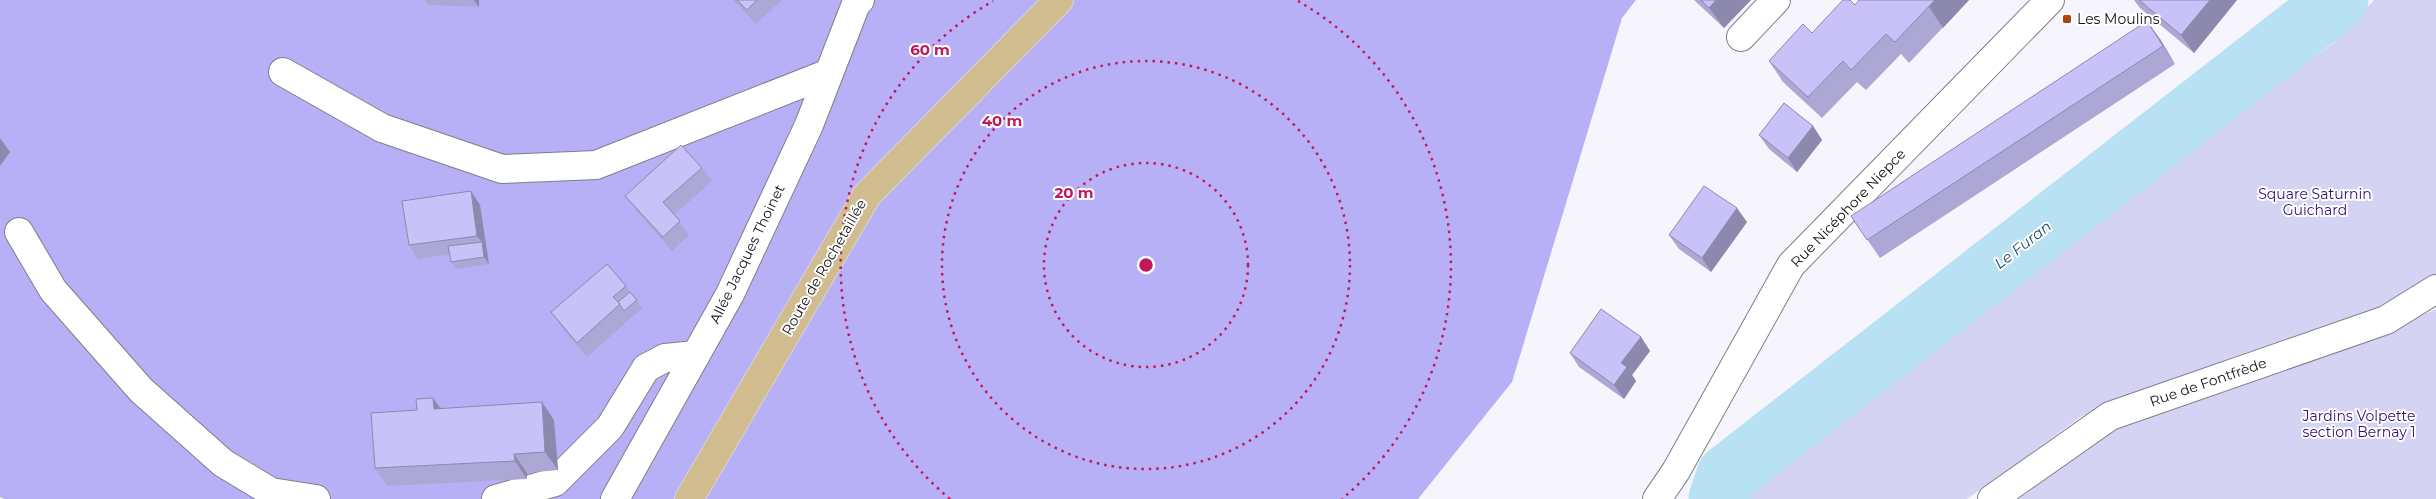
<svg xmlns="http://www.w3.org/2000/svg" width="2436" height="499" viewBox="0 0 2436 499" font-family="Montserrat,sans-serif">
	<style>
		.green { fill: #d5d3f3 }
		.forest { fill: #b8b0f6 }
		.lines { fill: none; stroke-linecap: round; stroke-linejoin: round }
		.river { stroke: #b8e1f3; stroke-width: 61 }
		.minor-casing { stroke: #7f7e88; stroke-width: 30 }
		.major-casing { stroke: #d4d4d5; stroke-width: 30 }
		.minor { stroke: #fff; stroke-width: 28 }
		.major { stroke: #d1bc90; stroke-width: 28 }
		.wall { fill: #aca7d5 }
		.shaded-wall { fill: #8c88ae }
		.building { fill: #c8c2f8; stroke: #8c88ae }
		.ring { fill: none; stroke: #c2185b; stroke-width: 2.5; stroke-dasharray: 2.5 5 }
		.poi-dot { fill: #aa470c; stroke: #fff; stroke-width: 2 }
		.labels { text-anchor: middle; stroke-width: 4; stroke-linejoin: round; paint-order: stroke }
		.poi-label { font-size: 14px; fill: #121215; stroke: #fff; text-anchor: start }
		.park-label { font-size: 14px; fill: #321075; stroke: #fff }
		.street-label { font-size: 14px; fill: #121215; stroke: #fff }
		.water-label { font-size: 15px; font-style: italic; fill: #1e4f63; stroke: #fff }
		.centre { fill: #c2185b; stroke: #fff; stroke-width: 2.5 }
		.ring-label { font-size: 15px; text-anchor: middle; font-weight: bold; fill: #c2185b; stroke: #fff; stroke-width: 4; stroke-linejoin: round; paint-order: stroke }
	</style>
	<rect width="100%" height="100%" fill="#f6f5fe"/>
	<path class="green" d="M2374,0H2436V281L2411,297L2233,357L2082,416L1967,499H1739L1750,472L1866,389L2184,150L2332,44Z
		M2436,309V499H2019L2124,423L2367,342Z"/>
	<path class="forest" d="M0,0H1636L1622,18L1512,382L1418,499H4L0,497Z"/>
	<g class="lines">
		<path class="river" d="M1719,499L1727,475L2338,0"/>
		<defs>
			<path id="minor" d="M1741,37L1776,0
				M283,72L382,128L502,169L596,165L829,73
				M19,232L53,290L141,390L223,463L271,492L316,499
				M496,499L555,482L610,427L646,368L665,358L696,355
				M615,499L730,294L809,125L856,4L860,0
				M1657,499L1676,471L1791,265L2050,0
				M1992,499L2110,416L2386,320L2436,289"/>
			<path id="major" d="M689,499L867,195L1059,0"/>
		</defs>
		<use href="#minor" class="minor-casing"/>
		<use href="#major" class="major-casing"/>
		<use href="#minor" class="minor"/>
		<use href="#major" class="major"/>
	</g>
	<path class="wall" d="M425,0H479V7L429,5Z
		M733,0H782L756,24Z
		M1694,0H1751L1724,28Z
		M1969,0L1909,63L1901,54L1866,90L1857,82L1822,118L1783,82L1769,61L1855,5Z
		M2134,0H2237L2194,53L2140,8Z
		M2160,39L2175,64L1880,258L1851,216Z
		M1813,126L1822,140L1797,172L1769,149L1759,135Z
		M702,168L712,181L674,215L689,235L672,251L635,209L625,196Z
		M471,191L480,205L489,264L456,269L451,262L450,254L418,259L409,245Z
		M1747,222L1711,272L1679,249L1669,235Z
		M626,286L642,308L587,357L561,326L551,312Z
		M1641,337L1650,351L1632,375L1636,381L1624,399L1579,367L1570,353Z
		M433,398L441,408L554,420L558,470L527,473V479L387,486L375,468L417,410Z"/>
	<path class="shaded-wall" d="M474,0H479V7Z
		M1716,0H1751L1724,28L1709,8Z
		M1935,0H1969L1943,28L1929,7Z
		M2210,0H2237L2194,53L2181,35Z
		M2147,21L2160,39L2175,64L2163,46Z
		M1813,126L1822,140L1797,172L1788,158Z
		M0,138L10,152L0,166Z
		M471,191L480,205L489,264L484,257L482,242L477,236Z
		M1737,208L1747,222L1711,272L1702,258Z
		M1641,337L1650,351L1632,375L1636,381L1624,399L1614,385L1621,363Z
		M433,398L446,416L434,409Z
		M542,402L554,420L558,470L545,452Z
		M514,454L527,473V479L515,461Z"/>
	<path class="building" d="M737,0H757L747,10Z
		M1701,0H1716L1709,8Z
		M1843,0H1850L1855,5L1859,0H1935L1895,42L1886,34L1851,70L1843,61L1808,97L1769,61L1803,24L1812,33Z
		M2139,0H2210L2181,35Z
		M2147,21L2163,46L1867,240L1851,216Z
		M1784,103L1813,126L1788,158L1759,135Z
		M681,145L702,168L663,202L680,221L663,237L625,196Z
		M1704,186L1737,208L1702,258L1669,235Z
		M471,191L477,236L409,245L402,201Z
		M482,242L484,257L451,262L448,246Z
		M607,264L626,286L613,297L620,304L577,343L551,312Z
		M630,292L637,300L624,311L618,302Z
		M1601,309L1641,337L1621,363L1627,367L1614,385L1570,353Z
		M433,398L434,409L542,402L545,452L514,454L515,461L375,468L371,413L417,410L416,399Z"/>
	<g class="ring">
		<circle cx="1146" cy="265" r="102"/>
		<circle cx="1146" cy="265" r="204"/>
		<path d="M950 499A305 305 0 0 1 993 1M1298 1A305 305 0 0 1 1342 499"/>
	</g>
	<rect class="poi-dot" x="2062" y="14" width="10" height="10" rx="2.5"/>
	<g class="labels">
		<g class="poi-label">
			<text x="2077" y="24">Les Moulins</text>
		</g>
		<g class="park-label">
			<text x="2315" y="199">Square Saturnin<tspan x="2315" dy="16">Guichard</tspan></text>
			<text x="2359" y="421">Jardins Volpette<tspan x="2359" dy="16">section Bernay 1</tspan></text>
		</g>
		<g class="street-label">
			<text transform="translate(1848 208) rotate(-46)" y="5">Rue Nicéphore Niepce</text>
			<text transform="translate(747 254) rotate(-64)" y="5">Allée Jacques Thoinet</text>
			<text transform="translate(824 267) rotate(-60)" y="5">Route de Rochetaillée</text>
			<text transform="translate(2208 382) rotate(-19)" y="5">Rue de Fontfrède</text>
		</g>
		<g class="water-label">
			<text transform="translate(2023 245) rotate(-38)" y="5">Le Furan</text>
		</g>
	</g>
	<circle cx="1146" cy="265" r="8" class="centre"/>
	<g class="ring-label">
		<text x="930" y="55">60 m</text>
		<text x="1002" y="126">40 m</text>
		<text x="1074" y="198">20 m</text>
	</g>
</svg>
